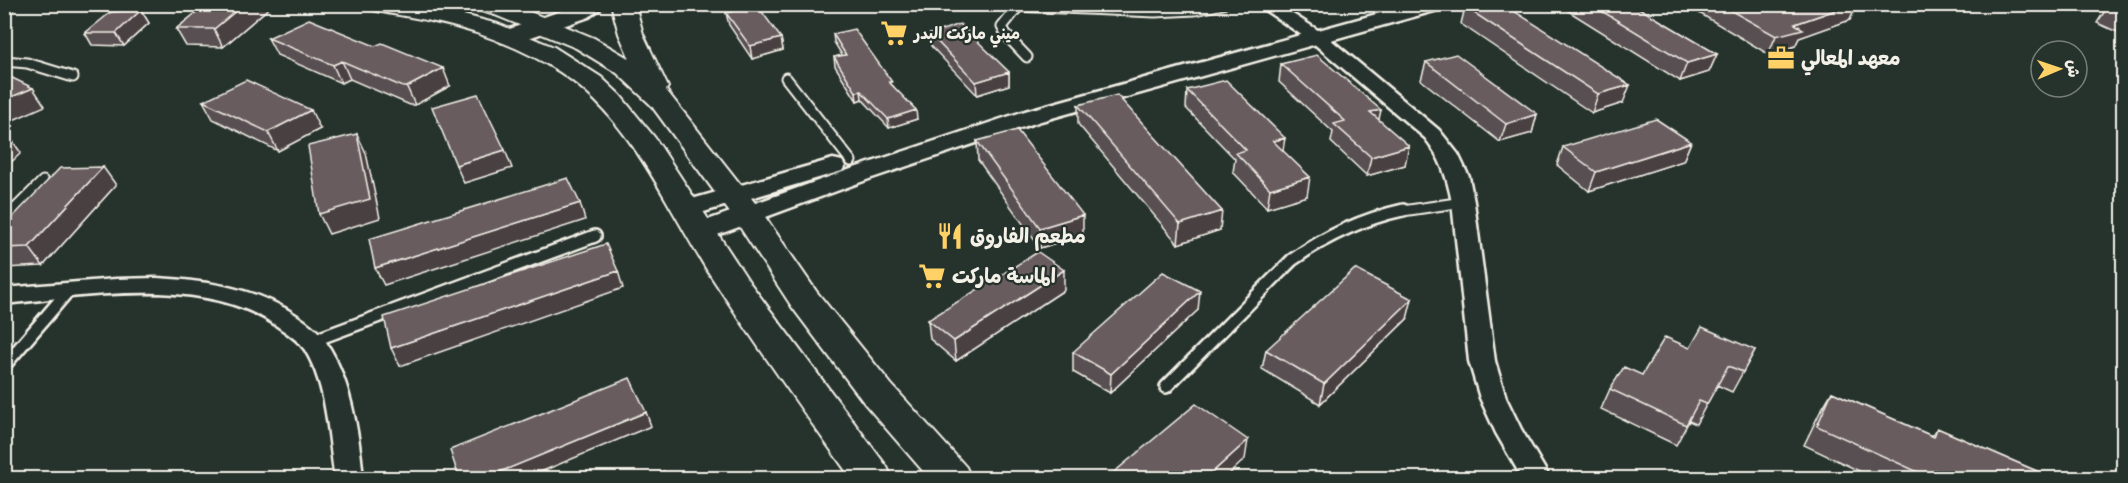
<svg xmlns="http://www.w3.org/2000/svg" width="2128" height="483" viewBox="0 0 2128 483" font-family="'Indie Flower','Playpen Sans Arabic',sans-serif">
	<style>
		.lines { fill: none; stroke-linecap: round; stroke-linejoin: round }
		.service-far1-casing { stroke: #f4f1e8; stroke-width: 13 }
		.service-casing { stroke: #f4f1e8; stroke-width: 16 }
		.minor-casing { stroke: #f4f1e8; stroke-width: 5 }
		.tertiary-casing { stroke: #f4f1e8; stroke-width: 5 }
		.secondary-casing { stroke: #f4f1e8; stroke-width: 4 }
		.service-far1 { stroke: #26332d; stroke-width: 9 }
		.service { stroke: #26332d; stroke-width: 11 }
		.minor { fill: #26332d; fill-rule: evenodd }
		.tertiary { fill: #26332d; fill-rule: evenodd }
		.secondary { fill: #26332d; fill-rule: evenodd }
		.wall { fill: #594f52; stroke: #f4f1e8; stroke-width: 1.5 }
		.shaded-wall { fill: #484042; stroke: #f4f1e8; stroke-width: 1.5 }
		.building { fill: #675c5f; stroke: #f4f1e8; stroke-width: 1.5 }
		.labels { text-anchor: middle; stroke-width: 4.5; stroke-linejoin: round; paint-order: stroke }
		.far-poi-label { font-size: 16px; font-weight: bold; fill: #f4f1e8; stroke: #26332d; text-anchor: start }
		.poi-label { font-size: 20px; font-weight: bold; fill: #f4f1e8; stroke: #26332d; text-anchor: start }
	</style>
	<rect width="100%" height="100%" fill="#26332d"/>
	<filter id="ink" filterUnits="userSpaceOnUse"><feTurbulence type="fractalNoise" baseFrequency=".0167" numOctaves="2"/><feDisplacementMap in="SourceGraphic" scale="12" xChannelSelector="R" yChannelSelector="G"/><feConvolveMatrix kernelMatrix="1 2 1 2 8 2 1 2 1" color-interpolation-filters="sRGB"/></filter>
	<g filter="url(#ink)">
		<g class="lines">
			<defs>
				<path id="service-far1" d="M969,4L1155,12L1195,10L1223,4
					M1018,7L1002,27L1007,36L1027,57
					M4,61L27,63L73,77
					M786,78L851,161
					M12,212L43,181
					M1396,212L1463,202"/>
				<path id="service" d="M4,220L14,210
					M312,341L595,236
					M4,366L68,291
					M1166,387L1292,260C1326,236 1362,219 1403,210"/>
				<path id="minor" d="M1256,4H1277L1324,34L1439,130L1458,154L1469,177L1474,202L1495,361L1506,398L1521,429L1550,478H1522L1496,433L1480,398L1469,361L1452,202C1447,177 1441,158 1425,138L1312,42Z
					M157,278C206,281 254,287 296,315C305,321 314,327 321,335C350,373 359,432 363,478H335C328,436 328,388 305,350C298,340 287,333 277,326C203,275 89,296 4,304V288L116,279Z"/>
				<path id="tertiary" d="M581,4H606L589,17L517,42L509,43L501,42L498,37L501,32Z
					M1413,4H1448L1445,8L1041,121L872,178L709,238L700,241L691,238L687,232L691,226L854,168L1025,111Z
					M833,159L842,161L845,166L842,171L687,217L678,215L674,209L678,203Z"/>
				<path id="secondary" d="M364,4H421L498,24L554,47L601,77L620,95L655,138L750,283L887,467L892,478H851C802,410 753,341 707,270C664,201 630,118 560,72C521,47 475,30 430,21C409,16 388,14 368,9Z
					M471,4L513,5L594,38L630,59L619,34L611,4H635L643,34L668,87L666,90L759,208L816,291L891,384L966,467L971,478H929L865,404L792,307L736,221L651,105L617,73L576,48L495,15L475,9Z"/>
			</defs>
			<use href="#service-far1" class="service-far1-casing"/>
			<use href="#service" class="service-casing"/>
			<use href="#minor" class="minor-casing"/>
			<use href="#tertiary" class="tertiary-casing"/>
			<use href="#secondary" class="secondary-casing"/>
			<use href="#service-far1" class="service-far1"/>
			<use href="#service" class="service"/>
			<use href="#minor" class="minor"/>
			<use href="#tertiary" class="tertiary"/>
			<use href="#secondary" class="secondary"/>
		</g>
		<path class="wall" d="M207,4H269L270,7L223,47L186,46L176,29Z
			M1557,4H1632L1717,54L1709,72L1680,81Z
			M1684,4H1857L1850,20L1799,38L1795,46L1768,54Z
			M2124,4V35L2097,23L2108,6Z
			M1465,7L1623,103L1592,113L1461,24Z
			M141,10L149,23L124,46L92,45L85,33Z
			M726,13L781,38L783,50L752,59L729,25Z
			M833,34L893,86L917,119L889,128L862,99L857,101L835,66L834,57L842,55L834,42Z
			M930,34L1009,72V85L977,95L931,46Z
			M268,38L450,86L415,105H410L350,79L341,83L277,55Z
			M1426,62L1537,114L1532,133L1500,142L1421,80Z
			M1281,64L1379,120L1405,165L1367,176L1331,142L1333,132L1279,82Z
			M1187,90L1307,196L1267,208L1233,172L1235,159L1186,108Z
			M203,101L320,129L278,151L213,119Z
			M1078,105L1220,230L1178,244L1078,124Z
			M977,141L1083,235L1040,248L978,160Z
			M1691,142L1683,161L1589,191L1557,165L1563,147Z
			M116,185L43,266L4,268V226Z
			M1064,290L956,361L930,339L928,320Z
			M1198,310L1110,393L1073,372V352Z
			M1407,319L1320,404L1262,369L1266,350Z
			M1690,348L1755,350L1732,392L1717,385L1696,424L1689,421L1676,445L1601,409L1610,389L1642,375Z
			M1832,392L1932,436L1937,428L2053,478H1874L1804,445L1820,412Z"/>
		<path class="shaded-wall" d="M4,4H21L4,17Z
			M244,4H269L270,7L223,47L214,29Z
			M1311,4H1325L1311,8Z
			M1853,4H1857L1850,20L1799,38L1795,46L1768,54L1776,36L1795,24Z
			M141,10L149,23L124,46L116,33Z
			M781,38L783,50L752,59L750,46Z
			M1717,54L1709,72L1680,81L1687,63Z
			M342,61L350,79L341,83L333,65Z
			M443,68L450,86L415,105L407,87Z
			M1009,72V85L977,95L976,82Z
			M1630,85L1623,103L1592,113L1598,94Z
			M33,88L45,106L4,124V100Z
			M861,91L862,99L857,101L856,92Z
			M311,110L320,129L278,151L268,132Z
			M916,110L917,119L889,128L888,119Z
			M1381,110L1377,128L1370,112Z
			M1537,114L1532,133L1500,142L1506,124Z
			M357,134L366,153L380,218L329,234L319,214Z
			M9,136L21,153L4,169V140Z
			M1285,138L1282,156L1273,141Z
			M1691,142L1683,161L1589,191L1596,172Z
			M1409,146L1405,165L1367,176L1371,157Z
			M505,150L512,168L464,183L456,165Z
			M103,167L116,185L43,266L29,247Z
			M1310,177L1307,196L1267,208L1270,189Z
			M580,203L585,220L384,285L375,268Z
			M1222,211L1220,230L1178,244L1180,224Z
			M1083,215V235L1040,248V228Z
			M1064,270V290L956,361L954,341Z
			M618,271L623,288L400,366L391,348Z
			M1200,291L1198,310L1110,393L1111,374Z
			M1412,299L1407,319L1320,404L1324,384Z
			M646,412L651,426L526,478H485Z
			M1248,440L1245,459L1225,478H1206Z"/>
		<path class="building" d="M207,4H244L214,29H176Z
			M1473,4H1503L1630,85L1598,94L1465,7Z
			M1590,4H1632L1717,54L1687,63Z
			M1719,4H1853L1795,24L1803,29L1776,36Z
			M2113,4H2124V12L2108,6Z
			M757,5L781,38L750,46L726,13Z
			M141,10L116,33H85L111,12Z
			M309,19L375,46L382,43L443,68L407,87H403L342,61L333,65L268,38Z
			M960,24L1009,72L976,82L930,34Z
			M854,29L892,82H889L916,110L888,119L861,91L856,92L834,57L846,55L833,34Z
			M1456,54L1537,114L1506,124L1426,62Z
			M1317,55L1381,110L1370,112L1409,146L1371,157L1334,124L1345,121L1281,64Z
			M4,74L33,88L4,100Z
			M246,80L311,110L268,132L203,101Z
			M1226,80L1285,138L1273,141L1310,177L1270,189L1236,153L1246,150L1187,90Z
			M478,94L505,150L456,165L432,107Z
			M1117,95L1222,211L1180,224L1078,105Z
			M1656,119L1691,142L1596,172L1563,147Z
			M1017,130L1083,215L1040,228L977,141Z
			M357,134L370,199L319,214L308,146Z
			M103,167L29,247L4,248V226L60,168Z
			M568,178L580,203L375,268L369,239Z
			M606,244L618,271L391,348L384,317Z
			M1038,252L1064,270L954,341L928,320Z
			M1355,269L1412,299L1324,384L1266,350Z
			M1163,272L1200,291L1111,374L1073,352Z
			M1702,327L1755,350L1743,372L1728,366L1707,404L1699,401L1686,425L1610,389L1624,367L1642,375L1665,337L1690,348Z
			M630,378L646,412L485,478H459L450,450Z
			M1832,392L1934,437L1937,428L2053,478H1954L1935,470L1932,478H1931L1817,426Z
			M1196,404L1248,440L1206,478H1107Z
			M664,471L667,478H646Z"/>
	</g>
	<defs>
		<symbol id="supermarket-bare" viewBox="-9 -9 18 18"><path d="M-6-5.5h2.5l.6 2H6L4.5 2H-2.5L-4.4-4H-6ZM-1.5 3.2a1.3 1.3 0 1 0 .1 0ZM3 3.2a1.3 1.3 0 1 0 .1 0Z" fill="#ffd166" stroke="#26332d" stroke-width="2.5" paint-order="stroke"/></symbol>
		<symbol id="office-bare" viewBox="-9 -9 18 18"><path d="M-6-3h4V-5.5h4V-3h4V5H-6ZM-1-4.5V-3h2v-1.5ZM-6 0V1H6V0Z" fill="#ffd166" stroke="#26332d" stroke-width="2.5" paint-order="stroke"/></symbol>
		<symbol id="restaurant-bare" viewBox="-9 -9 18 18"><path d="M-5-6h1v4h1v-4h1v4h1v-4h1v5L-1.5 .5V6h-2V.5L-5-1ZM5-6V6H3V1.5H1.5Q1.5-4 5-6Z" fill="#ffd166" stroke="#26332d" stroke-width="2.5" paint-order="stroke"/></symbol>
	</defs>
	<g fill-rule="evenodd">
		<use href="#supermarket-bare" x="875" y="14" width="38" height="38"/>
		<use href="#office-bare" x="1762" y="39" width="38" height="38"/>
		<use href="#restaurant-bare" x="931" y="217" width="38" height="38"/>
		<use href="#supermarket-bare" x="913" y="257" width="38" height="38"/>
	</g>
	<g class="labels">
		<g class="far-poi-label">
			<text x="914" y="39">ميني ماركت البدر</text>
		</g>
		<g class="poi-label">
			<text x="1801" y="65">معهد المعالي</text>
			<text x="970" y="243">مطعم الفاروق</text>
			<text x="952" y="283">الماسة ماركت</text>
		</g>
	</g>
	<rect width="2128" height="483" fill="none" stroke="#26332d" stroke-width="24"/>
	<rect x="12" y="12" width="2104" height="459" fill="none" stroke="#f4f1e8" stroke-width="2" filter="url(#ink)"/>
	<g transform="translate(2059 69) rotate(88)"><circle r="28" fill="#26332d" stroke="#787f78" stroke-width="1.5"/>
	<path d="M0-4.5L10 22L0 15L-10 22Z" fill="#ffd166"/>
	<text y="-9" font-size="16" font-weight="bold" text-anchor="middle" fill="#f4f1e8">ش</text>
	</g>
</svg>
